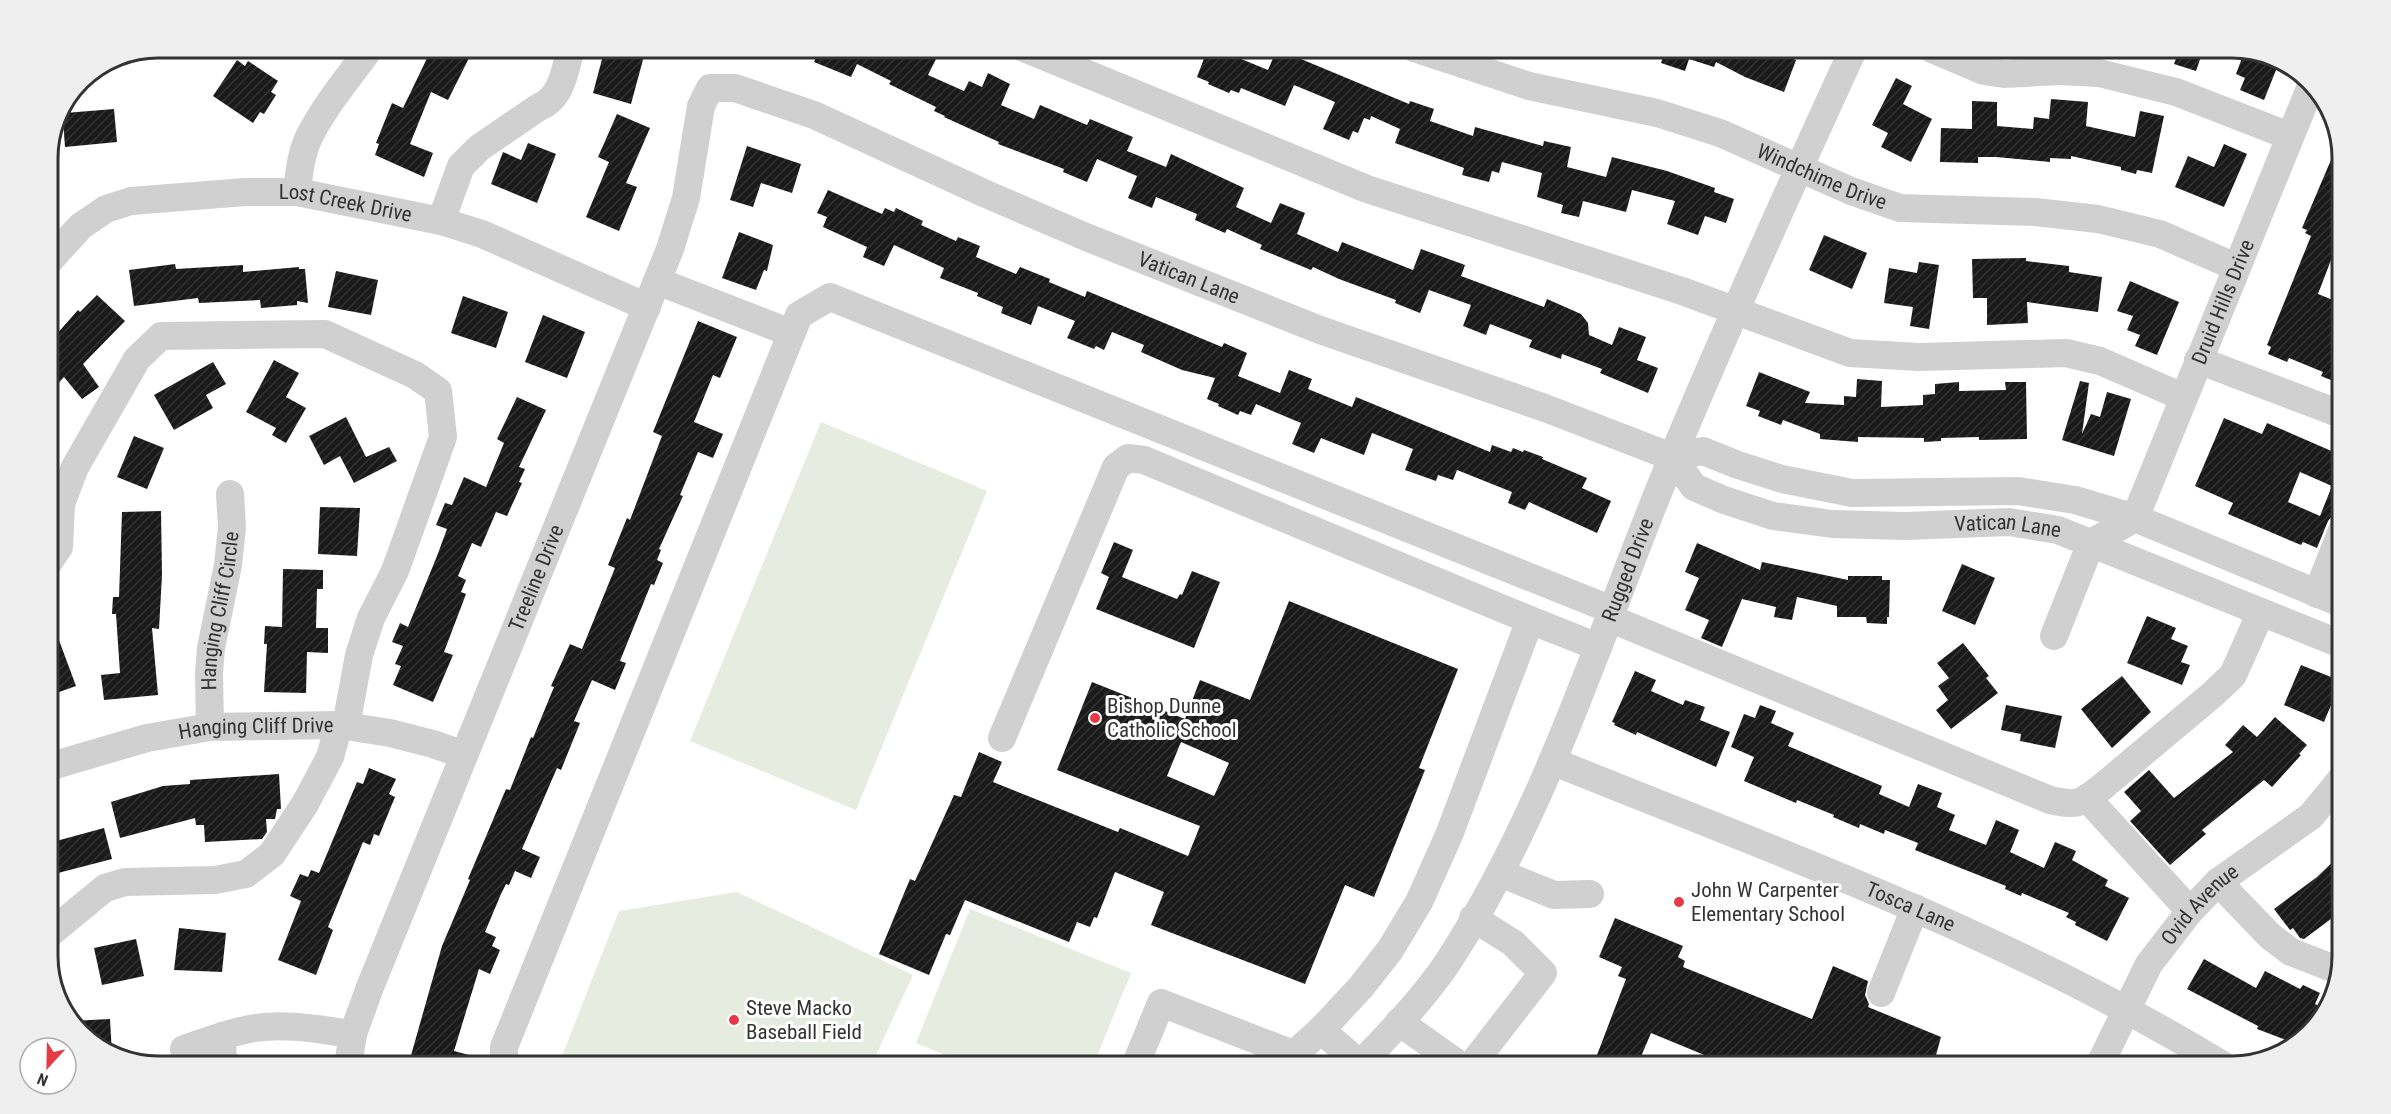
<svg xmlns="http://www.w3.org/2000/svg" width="2391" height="1114" viewBox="0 0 2391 1114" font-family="'Roboto Condensed',sans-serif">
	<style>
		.pitch { fill: #e6ecdf }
		.building { fill: url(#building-hatch); fill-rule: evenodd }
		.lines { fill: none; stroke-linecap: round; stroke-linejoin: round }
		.path { stroke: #cdcdcd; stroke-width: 4; stroke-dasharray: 3 3; stroke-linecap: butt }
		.minor { stroke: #d0d0d0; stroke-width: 28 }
		.poi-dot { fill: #e63946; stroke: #fff; stroke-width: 2 }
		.labels { text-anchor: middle; stroke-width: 6; stroke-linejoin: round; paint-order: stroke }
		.street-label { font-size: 21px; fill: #333; stroke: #fff }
		.poi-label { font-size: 21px; fill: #333; stroke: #fff; text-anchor: start }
		.rim { fill: none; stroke: #333; stroke-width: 3 }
	</style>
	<defs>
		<pattern id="building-hatch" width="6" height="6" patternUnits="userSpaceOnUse" patternTransform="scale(1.5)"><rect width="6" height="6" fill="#1a1a1a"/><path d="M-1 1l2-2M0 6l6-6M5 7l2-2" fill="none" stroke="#333"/></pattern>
	</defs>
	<rect width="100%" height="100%" fill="#fff"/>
	<path class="pitch" d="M821,422L987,491L856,810L690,741Z
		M737,892L913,975L871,1066H558L619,911Z
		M970,909L1131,973L1093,1066H972L916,1043Z"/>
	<path class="building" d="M432,48H448L469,58L448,100L431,92L410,144L433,153L424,177L375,155L379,144L376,143L392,103L403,108Z
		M605,48L644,56L631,104L593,93Z
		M820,48H915L936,59L928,75L964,91L969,81L982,87L988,73L1010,84L1001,105L1034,119L1040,105L1087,125L1090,119L1133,137L1127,151L1166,167L1171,154L1244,188L1236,207L1271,223L1280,203L1305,213L1297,234L1338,252L1342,242L1413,270L1421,249L1465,265L1461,276L1544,307L1547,299L1581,314L1588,323L1589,335L1612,345L1619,327L1646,337L1637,360L1658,368L1648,393L1600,373L1602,369L1562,354L1561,359L1529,347L1532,340L1490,324L1486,335L1463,326L1471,305L1429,290L1420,313L1395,303L1396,300L1339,279L1313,267L1311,270L1260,249L1262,245L1227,229L1225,233L1195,220L1197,214L1156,197L1152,208L1128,198L1137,176L1097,159L1087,182L1063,172L1064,169L998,144L999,142L944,117L945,116L934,111L936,107L889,84L891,81L857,64L851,77L814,62Z
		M1208,48H1232L1229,54L1268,70L1277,49L1409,104L1410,101L1434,109L1430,121L1473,136L1475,127L1543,146L1544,141L1571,147L1567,167L1606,177L1612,157L1667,171L1715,188L1714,192L1734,199L1726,223L1705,216L1698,235L1667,224L1675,201L1632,190L1626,212L1583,201L1579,217L1561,213L1563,205L1537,197L1542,173L1502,162L1499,173L1492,171L1489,182L1462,175L1464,168L1395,143L1400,129L1371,116L1370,120L1364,118L1358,133L1353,131L1349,140L1323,129L1335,102L1294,85L1285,106L1241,88L1239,93L1231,90L1229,93L1208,84L1209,82L1197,77Z
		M1666,48H1768L1796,60L1784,92L1745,77L1716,62L1714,67L1689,59L1685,71L1661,63Z
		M2180,48H2204L2196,71L2174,64Z
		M2245,50L2275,57L2280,60L2264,100L2240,90L2245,78L2236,74Z
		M237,60L245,66L248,61L278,81L271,92L276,95L264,114L260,112L253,123L213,96Z
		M1896,78L1912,86L1903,104L1932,119L1911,162L1881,147L1888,133L1872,125Z
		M2051,99L2088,102L2086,126L2135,137L2140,111L2164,116L2152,173L2137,170L2136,174L2121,170V167L2071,156V159L2050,158V162L1996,157H1978V163L1940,162L1941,128L1972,129V101L1997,102V126L2033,129L2034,117L2049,119Z
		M114,109L117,142L65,147L63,120L65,113Z
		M617,114L650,128L626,183L637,187L619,231L586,217L609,162L598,157Z
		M2339,141L2343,151V250L2336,247L2318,294L2343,304V385L2321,376L2323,372L2289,358L2287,362L2268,354L2271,347L2267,345L2311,236L2305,233L2307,230L2302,228Z
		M528,143L556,154L537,203L491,184L503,152L521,160Z
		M2224,144L2247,154L2224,207L2175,187L2188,156L2214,167Z
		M747,146L801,164L792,193L761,183L753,207L730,200Z
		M828,190L882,214L885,208L894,212L896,208L923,221L921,225L956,241L958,237L980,246L976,257L1016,274L1020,267L1050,279L1049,282L1085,297L1087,291L1222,347L1224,343L1247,353L1238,376L1280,393L1289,370L1312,379L1308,389L1352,407L1356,397L1490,452L1492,445L1511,452L1513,448L1523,452L1524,450L1543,457L1542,459L1587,478L1582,488L1611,501L1597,533L1529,502L1525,510L1508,503L1512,492L1457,470L1453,480L1438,475L1436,481L1405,470L1413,449L1372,433L1364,455L1321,438L1314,453L1292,444L1301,423L1256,404L1251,415L1240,411L1238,415L1218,406L1219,404L1207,399L1215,378L1182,370L1141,352L1144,345L1112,332L1104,350L1096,346L1094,349L1067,338L1075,321L1038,306L1031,325L1001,313L1003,307L977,296L978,293L940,278L944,268L894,245L884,266L863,257L867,247L823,227L827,217L817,213Z
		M739,232L773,245L767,271L764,270L756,290L722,278Z
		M1824,235L1867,253L1852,289L1809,270Z
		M2026,258V261L2069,266V272L2102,277L2098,312L2027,302L2028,323L1987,325V298H1973L1972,259Z
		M1919,262L1939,265L1929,329L1910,326L1913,307L1884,303L1889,268L1917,273Z
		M175,264L176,269L243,265V272L299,267V269H305L308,303L297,301V305L261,308L260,300L199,303L198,298L134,306L129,270Z
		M336,271L378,280L371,315L328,307Z
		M2130,281L2179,302L2157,355L2135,346L2140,335L2127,330L2133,316L2117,311Z
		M97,295L125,321L83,364L99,387L82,399L64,377L48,395V344L78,310L80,312Z
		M463,296L508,312L496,348L451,333Z
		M543,315L585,332L567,378L525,362Z
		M698,321L737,337L720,378L713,375L694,422L723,434L713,458L698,452L680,495L683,496L659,549L661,550L657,560L663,563L654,585L651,584L620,661L626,663L615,690L592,680L574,721L580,723L561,770L557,768L522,849L540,857L531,878L515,871L509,885L506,884L501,894L485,932L496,937L492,946L500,950L490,974L479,969L454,1051L488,1060V1066H408L442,946L470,880L468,879L506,789L510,790L531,737L533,738L554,687L551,686L570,644L582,649L615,568L608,565L627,518L630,520L662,436L653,432Z
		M274,360L299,373L286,397L306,408L286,443L272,435L276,428L246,412Z
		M213,362L226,384L206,395L213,408L174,430L154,395Z
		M1759,372L1810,392L1805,403L1844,405V396L1856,397L1857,379L1882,381L1881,407L1923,405V395L1935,394V384L1959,382V391L2006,390L2005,382H2026L2027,439L1979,440V437L1941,438V441L1924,442V438L1858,437V442L1820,439V434L1783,420L1781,425L1758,416L1760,411L1746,406Z
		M2080,381L2089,383L2082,434L2091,414L2100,417L2107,392L2131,399L2114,456L2062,440Z
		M517,397L546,410L519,467L525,469L519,482L522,483L507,516L496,512L481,547L472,543L458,576L466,580L461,592L466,594L444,652L453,655L433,702L393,685L401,666L395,664L403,646L392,642L400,623L408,627L437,556L447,529L436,525L445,503L452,505L464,477L486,487L504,443L497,439Z
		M346,417L366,457L389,447L397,461L354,483L340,456L324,465L309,436Z
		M2224,418L2262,434L2267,423L2343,456V512L2333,515L2328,521L2317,548L2303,542L2301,545L2228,514L2233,503L2195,486ZM2300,472L2332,486L2320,516L2288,502Z
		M134,436L164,448L147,489L117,477Z
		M320,507L360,508L357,556L318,554Z
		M161,511L162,575L159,629L152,628L158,695L104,700L101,675L120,673L116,614H112L113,597H119L122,512Z
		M1114,542L1133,550L1122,577L1177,599L1180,594L1182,595L1192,571L1220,582L1194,648L1096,609L1109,577L1101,573Z
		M1697,543L1760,570L1762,562L1848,580V576H1882V580H1890L1889,617H1887V624L1867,623L1866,617H1837V606L1797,597L1792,620L1774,617L1776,607L1742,599L1722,647L1701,638L1709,620L1685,610L1699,578L1685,572Z
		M1962,564L1995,578L1975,625L1942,611Z
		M283,569L323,570V589H317L316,628H328V653L307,652L306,693L264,692L267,644H264L265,626L282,627Z
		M1289,601L1458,669L1419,768L1425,770L1374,897L1345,885L1305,984L1151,925L1164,892L1115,872L1097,918L1094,917L1090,927L1077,922L1069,942L965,900L950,935L946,934L929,975L879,954L910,879L915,881L954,795L961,797L979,752L1002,762L993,782L1118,832L1120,828L1188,856L1200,826L1057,770L1092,682L1185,719L1200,680L1250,700ZM1181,742L1229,763L1214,796L1167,776Z
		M50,616L76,686L48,696V617Z
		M2147,616L2176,628L2171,639L2188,646L2181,662L2190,665L2182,685L2127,663Z
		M1963,643L1989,676L1986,678L1998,693L1951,729L1936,710L1948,700L1938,686L1949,678L1937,663Z
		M2301,665L2341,681L2324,722L2284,705Z
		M1635,671L1656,680L1651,691L1683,705L1685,700L1705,707L1700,720L1730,732L1716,767L1637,732L1636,735L1614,725L1615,723L1612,722Z
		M2122,676L2151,712L2112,748L2081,709Z
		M1760,705L1776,711L1771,723L1794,733L1788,746L1882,786L1879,794L1909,807L1918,784L1942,793L1937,807L1955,815L1949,830L1986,845L1996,820L2019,830L2010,852L2044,868L2055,842L2076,851L2072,860L2108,880L2105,886L2129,898L2107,941L2075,925L2076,922L2066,917L2069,913L2022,893L2021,896L2005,889L2006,886L1915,850L1918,843L1885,830L1884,834L1860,824L1859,828L1833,817L1834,815L1797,800L1796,803L1744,781L1754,757L1731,747L1744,714L1755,718Z
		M2006,705L2062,716L2055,748L2020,741L2021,734L2001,730Z
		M2275,717L2307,745L2299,754L2301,755L2272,787L2264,780L2202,830L2206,834L2170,865L2130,821L2141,811L2124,792L2149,770L2174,798L2233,752L2225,745L2243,725L2257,737Z
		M369,768L396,779L389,794L395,797L379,836L374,834L370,845L363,842L328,927L333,930L316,975L278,960L301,901L290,896L300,874L308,877L311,870L319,873L357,782L363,784Z
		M279,774L281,809H277L275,819H266L267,832L262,839L205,842L204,825H196L195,818L120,838L111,802L163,786L190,784V780Z
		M104,828L112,859L58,873L49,843Z
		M2343,852V910L2304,939L2300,938L2293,928L2290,930L2274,909L2317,877Z
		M1615,918L1683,946L1678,957L1685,961L1683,967L1812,1019L1833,966L1868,981L1865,995L1869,1004L1868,1007L1941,1037L1933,1066H1731L1651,1033L1637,1066H1626L1597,1055L1626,979L1618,976L1622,967L1599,957Z
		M179,928L226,933L222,972L174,970Z
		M136,939L144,976L102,985L94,948Z
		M2204,959L2256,988L2265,971L2300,989L2303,985L2320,993L2315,1004L2326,1009L2297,1044L2257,1029L2258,1026L2187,989Z
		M110,1019L112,1054L71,1021Z"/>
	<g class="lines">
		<path class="path" d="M911,1066V1064"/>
		<g class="minor">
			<path d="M1024,48L1367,189L1682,291L1850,353L1919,357L2066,353L2100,361L2183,397"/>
			<path id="s1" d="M1414,48L1529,86L1657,113L1720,133L1851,191L1900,208L2035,212L2098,219L2160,234L2236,267"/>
			<path d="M1930,48L1984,71L2004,74L2059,71L2099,73L2176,92L2289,136"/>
			<path d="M297,192C299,173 301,154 309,137C325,105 349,77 370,48"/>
			<path d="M441,221L461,166L479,148L539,107C562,98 565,70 571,48"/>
			<path id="s2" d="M48,262L81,226L106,209L131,201L245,192H297L441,221L482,234L647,307"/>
			<path d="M657,281L791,333"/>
			<path d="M2198,360L2343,415"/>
			<path id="s3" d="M1672,457L1694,487L1724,500L1773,516L1832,524L1906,526L2009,522L2058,530L2343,645"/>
			<path d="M48,563L59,547L61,504L75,467L137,359L161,336L325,334L415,375L438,391L443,437L395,571L371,618L359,655L346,726"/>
			<path d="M2317,594L2343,528"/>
			<path d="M1609,618L2050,800C2078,806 2080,804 2102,787L2213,694L2233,675L2261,612"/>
			<path d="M1530,620L1598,647"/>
			<path id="s4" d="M2054,636L2091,543L2135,518L2311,86"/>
			<path id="s5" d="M210,727L209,673L211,648L228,565L232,527L230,494"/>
			<path d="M1002,738L1116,467L1128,458L1144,460L1530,620L1449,835L1419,902L1390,950L1361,987L1321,1030L1281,1066"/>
			<path id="s6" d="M1552,761C1779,853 2014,937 2224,1066"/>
			<path id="s7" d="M48,767L147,738L210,727L339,725L390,733L433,744L464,755"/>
			<path d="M2087,798L2190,911"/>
			<path d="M1500,873L1554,895L1590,894"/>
			<path d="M2218,882L2270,936L2291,952L2340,971"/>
			<path d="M48,935L105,888L125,882L215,880L246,874L272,854L305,804L330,757L339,725"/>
			<path d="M1881,993L1915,908"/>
			<path d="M1399,1022L1461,1066"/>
			<path d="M1321,1030L1360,1064"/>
			<path d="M222,1036L223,1066"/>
			<path d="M184,1049C207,1041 231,1032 255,1028C287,1023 321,1030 353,1034"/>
			<path id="s8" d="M348,1066L353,1034L370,987L670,249L686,198L701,106L710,88H735L814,115L986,194L1086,237L1320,330L1545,408L1672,457L1703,451L1738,465L1782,479L1852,493L2018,491L2075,500L2135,518L2343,604"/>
			<path d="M504,1066V1047L799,315L830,297L1612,610"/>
			<path d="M1135,1066L1161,1003L1293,1054"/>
			<path id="s9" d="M1358,1066C1390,1034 1423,999 1448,962C1549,807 1602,625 1673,456C1730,319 1792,183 1854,48"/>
			<path d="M1471,1066L1543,973L1513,943L1473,918"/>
			<path id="s10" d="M2099,1066L2149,964L2190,911L2218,882L2311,816L2343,777"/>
		</g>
	</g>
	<g class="poi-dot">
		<circle cx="1095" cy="718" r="6"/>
		<circle cx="1679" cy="902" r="6"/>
		<circle cx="734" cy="1020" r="6"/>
	</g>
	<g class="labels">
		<g class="street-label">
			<text dy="7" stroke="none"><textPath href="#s1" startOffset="429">Windchime Drive</textPath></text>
			<text dy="7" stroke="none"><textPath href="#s2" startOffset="321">Lost Creek Drive</textPath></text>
			<text dy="7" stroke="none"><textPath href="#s8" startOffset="1563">Vatican Lane</textPath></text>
			<text dy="7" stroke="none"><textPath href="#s4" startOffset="384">Druid Hills Drive</textPath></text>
			<text dy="7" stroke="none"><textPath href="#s3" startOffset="357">Vatican Lane</textPath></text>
			<text dy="7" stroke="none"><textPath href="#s9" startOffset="570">Rugged Drive</textPath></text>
			<text dy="7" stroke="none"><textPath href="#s8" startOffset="524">Treeline Drive</textPath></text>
			<text dy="7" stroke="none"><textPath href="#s5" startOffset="117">Hanging Cliff Circle</textPath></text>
			<text dy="7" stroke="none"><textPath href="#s7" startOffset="213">Hanging Cliff Drive</textPath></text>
			<text dy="7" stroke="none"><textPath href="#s10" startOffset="192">Ovid Avenue</textPath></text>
			<text dy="7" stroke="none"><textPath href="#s6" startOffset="387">Tosca Lane</textPath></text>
		</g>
		<g class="poi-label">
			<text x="1107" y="713">Bishop Dunne<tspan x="1107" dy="24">Catholic School</tspan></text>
			<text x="1691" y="897">John W Carpenter<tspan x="1691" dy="24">Elementary School</tspan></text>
			<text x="746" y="1015">Steve Macko<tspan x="746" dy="24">Baseball Field</tspan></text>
		</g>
	</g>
	<path d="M0 0H2391V1114H0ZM158 58H2232A100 100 0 0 1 2332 158V956A100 100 0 0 1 2232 1056H158A100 100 0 0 1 58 956V158A100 100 0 0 1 158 58Z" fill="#efefef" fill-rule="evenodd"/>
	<path class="rim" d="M158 58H2232A100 100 0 0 1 2332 158V956A100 100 0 0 1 2232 1056H158A100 100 0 0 1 58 956V158A100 100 0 0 1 158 58Z"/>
	<g transform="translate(48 1066) rotate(202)"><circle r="28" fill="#ffffff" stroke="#adadad" stroke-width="1.5"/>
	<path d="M0-4.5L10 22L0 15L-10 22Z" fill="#e63946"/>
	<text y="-9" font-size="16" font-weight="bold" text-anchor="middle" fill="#333333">N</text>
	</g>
</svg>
